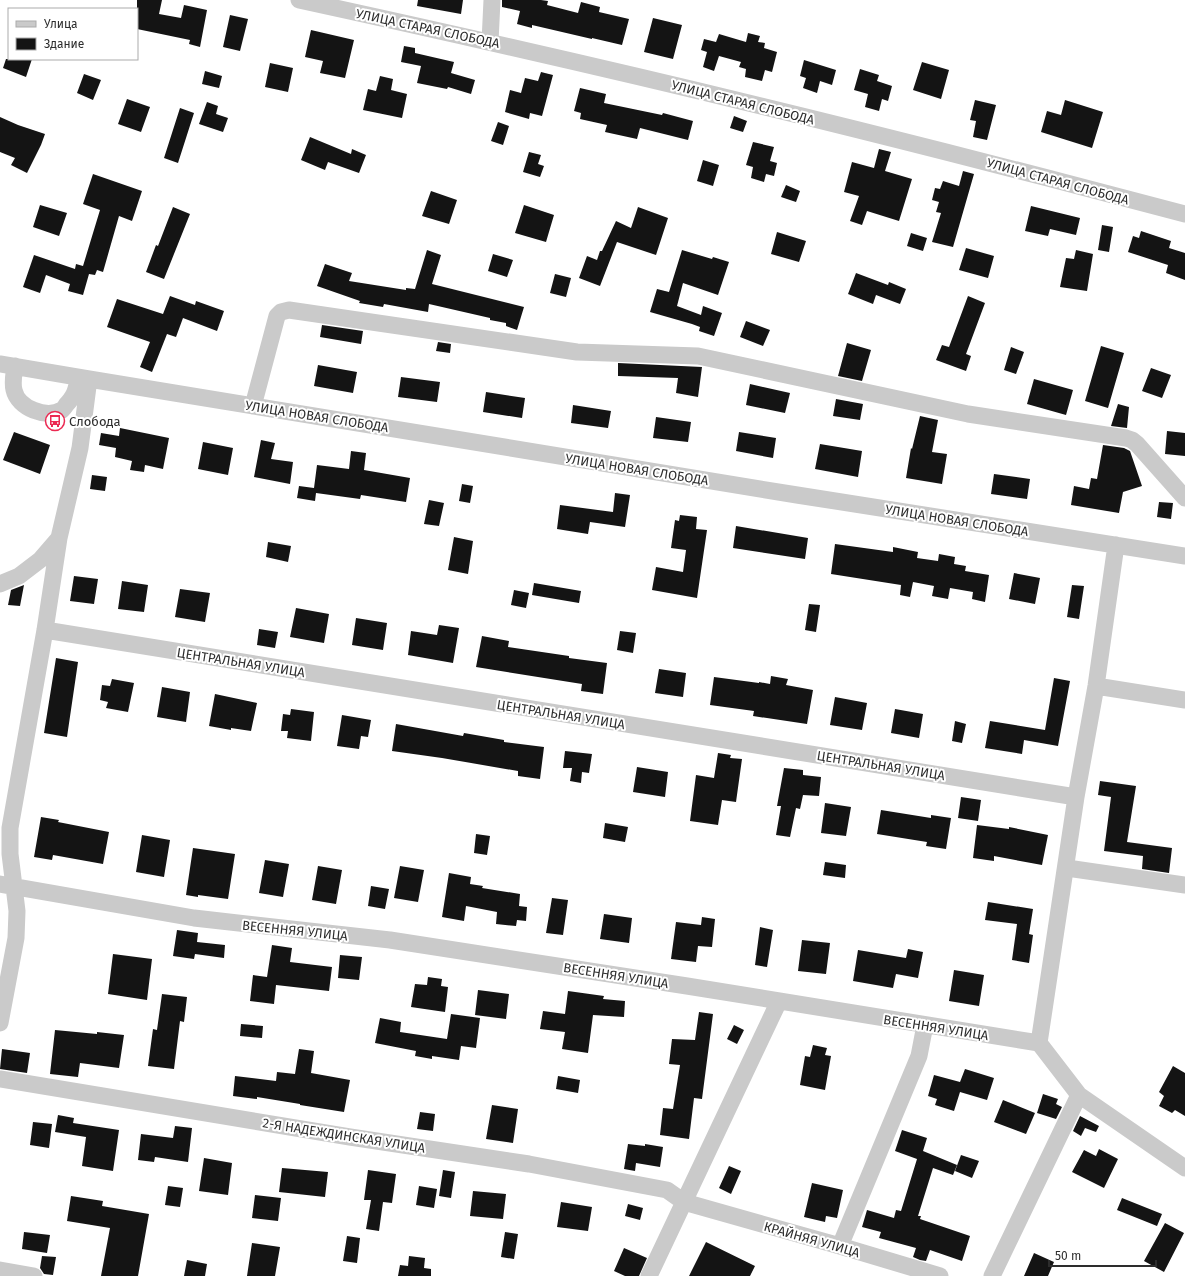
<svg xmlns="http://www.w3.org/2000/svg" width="1185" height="1276" viewBox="0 0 1185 1276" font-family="'Fira Sans',sans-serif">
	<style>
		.building { fill: #141414 }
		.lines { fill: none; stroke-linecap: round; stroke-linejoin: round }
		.minor { stroke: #cacaca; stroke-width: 17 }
		.labels { text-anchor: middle; stroke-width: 4; stroke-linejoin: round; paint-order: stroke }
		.street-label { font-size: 13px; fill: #2d2d2d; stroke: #fff }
		.poi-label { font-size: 13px; fill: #2d2d2d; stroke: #fff; text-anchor: start }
	</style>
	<rect width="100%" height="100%" fill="#fff"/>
	<path class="building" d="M137,0H162L159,14L181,18L184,5L207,10L200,47L189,44L190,40L137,29Z
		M418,0H463L461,14L417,6Z
		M502,0H541L548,1L547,5L578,13L581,2L600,7L599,12L629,19L622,45L592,38V39L532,25V28L517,24L520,11L502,7Z
		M230,15L248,19L240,51L223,47Z
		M653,18L682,25L673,59L644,52Z
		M311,30L354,40L345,78L320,73L323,61L305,57Z
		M748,33L760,36L758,42L765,43L764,48L777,52L772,72L765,70L762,81L745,77L746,69L739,67L741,62L719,56L714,71L703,67L707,52L701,50L704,39L716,42L719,34L746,42Z
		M404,46L415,48V53L454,62L451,73L475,80L471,94L448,87L447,89L417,83L421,66L401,62Z
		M6,59H32L26,77L3,68Z
		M804,60L836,70L832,85L820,81L817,93L803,88L806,78L800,76Z
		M922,62L949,70L941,99L913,90Z
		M270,63L293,68L288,92L265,87Z
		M860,69L879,75L877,81L892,86L888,101L882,99L879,111L865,107L868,94L854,90Z
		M205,71L222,76L219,88L202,84Z
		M541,72L553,75L542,116L530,113L529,119L505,112L510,90L521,93L525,78L538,81Z
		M84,74L101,80L93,100L77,93Z
		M380,76L393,79L391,90L407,94L402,118L363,110L368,89L376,91Z
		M580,88L606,94L604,103L662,115L663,113L693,121L688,140L640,128L637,139L605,132L607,125L580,119L581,113L574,111Z
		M127,99L150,107L141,132L118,124Z
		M975,100L996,105L987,140L973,137L976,121L970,120Z
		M1065,100L1103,112L1092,148L1041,132L1047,111L1061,115Z
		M207,102L218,106L216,114L228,118L223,132L199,124Z
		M180,108L194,113L178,163L164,158Z
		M734,116L747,121L743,132L730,128Z
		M0,117L18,125L45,134L41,145L27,173L11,165L15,158L0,152Z
		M498,122L509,126L503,145L491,141Z
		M310,137L351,154L352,149L366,155L359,173L328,162L325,170L301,160Z
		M753,142L774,147L770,161L777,163L774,176L766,174L764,182L751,178L753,167L746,165Z
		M879,149L891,152L885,171L912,179L899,221L867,211L862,225L850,221L859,196L844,192L852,162L874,168Z
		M529,152L541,155L538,164L544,166L540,177L523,172Z
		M703,160L719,165L713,186L697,181Z
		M963,171L974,174L953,247L932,242L941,213L936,212L939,202L932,200L935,188L940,189L943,181L959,186Z
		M93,174L142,191L132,221L119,216L103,272L97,270L95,275L89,274L83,295L68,291L70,284L46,275L40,293L23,287L34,255L75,269L76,264L83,266L100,210L83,204Z
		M786,185L800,191L796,202L781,197Z
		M431,191L457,200L449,224L422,216Z
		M40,205L67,213L59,236L33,227Z
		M524,205L554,215L546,242L515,233Z
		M1031,206L1080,218L1076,235L1050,229L1048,236L1025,231Z
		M173,207L190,214L164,279L146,272L156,245L158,246Z
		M638,207L668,218L656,255L617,242L600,286L579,278L587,256L597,260L600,251H602L616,221L631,228Z
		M1102,225L1113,227L1109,252L1098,250Z
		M1141,231L1171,241L1169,248L1185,253V280L1166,273L1168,265L1128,252L1133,236L1139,238Z
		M777,232L806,241L799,262L771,254Z
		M911,233L927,238L923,251L907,246Z
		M966,248L994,256L988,278L959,270Z
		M427,250L441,255L432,284L524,307L517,330L506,326V323L490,320V318L429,304L428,312L384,304L383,307L359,303L360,301L317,286L325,264L352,273L349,281L406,290V288L415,289Z
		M682,250L712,259L713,257L729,262L718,295L683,283L677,306L701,315L703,306L722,313L714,336L699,331L700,327L692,324L650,312L657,289L669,292Z
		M1076,250L1093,254L1087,291L1060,287L1066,258L1074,259Z
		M493,254L513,260L507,277L488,271Z
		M856,273L888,285L889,282L906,289L900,304L876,295L873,304L848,294Z
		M555,274L571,278L566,297L550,293Z
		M170,296L195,305L196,301L224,311L217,331L183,318L176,337L167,334L152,372L140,367L150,342L107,327L117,299L163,314Z
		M968,296L985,303L966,354L971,356L966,371L936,360L942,345L949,347Z
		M746,321L770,330L763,346L740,337Z
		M322,325L363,331L361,344L320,337Z
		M438,342L451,344L450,353L436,351Z
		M847,343L871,350L862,381L838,376Z
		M1101,346L1124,353L1108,408L1085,401Z
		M1011,347L1024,352L1016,374L1004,370Z
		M618,363L702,367L698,397L676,393L678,378L618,376Z
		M318,365L357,372L353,393L314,386Z
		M1151,368L1171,375L1162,398L1142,391Z
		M401,377L440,382L437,402L398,397Z
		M1034,379L1073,390L1066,415L1027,404Z
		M750,384L790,393L785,413L746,405Z
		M486,392L525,398L522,418L483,412Z
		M836,399L863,404L860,420L833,416Z
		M1118,404L1129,407L1127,428L1111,426Z
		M573,405L611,411L608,428L571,423Z
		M920,416L938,420L932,452L947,454L942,484L906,478L911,448L912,449Z
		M656,417L691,422L688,442L653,438Z
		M120,428L169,438L163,469L145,465L144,472L130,470L132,461L115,457L116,448L99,445L101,433L119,436Z
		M1167,431L1185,433V456L1165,454Z
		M14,432L50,445L40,474L3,460Z
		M739,432L776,438L773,458L736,451Z
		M261,440L275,443L271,459L293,462L290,484L254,477Z
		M203,442L233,448L228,475L198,469Z
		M820,444L862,451L858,477L815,469Z
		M1103,445L1124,448L1130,451L1142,486L1123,492L1119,513L1071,505L1074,486L1089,489L1091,478L1097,479Z
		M351,451L366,453L364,470L410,478L406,502L361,495L360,499L316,493L315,501L297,498L299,486L314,488L317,465L349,469Z
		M994,474L1030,479L1027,499L991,494Z
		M92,475L107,477L105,491L90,489Z
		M462,484L473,486L470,503L459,501Z
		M615,493L630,495L625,527L590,522L588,534L557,529L560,505L613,512Z
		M429,500L444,503L439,526L424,524Z
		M1159,502L1173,503L1171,519L1157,517Z
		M680,515L697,517L696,529L707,530L697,598L652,590L656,567L683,572L686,550L671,548L675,520L679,521Z
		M736,526L808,538L805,559L733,548Z
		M454,537L473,541L468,574L448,570Z
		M268,542L291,546L288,562L266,557Z
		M835,544L893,552V547L918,552L917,558L938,561L939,554L955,557L954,564L966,566L965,571L989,575L985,602L972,599L973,592L950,588L948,599L932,596L934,586L913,582L910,597L900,595L901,585L831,574Z
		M1014,573L1040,578L1035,604L1009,599Z
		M74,576L98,579L94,604L70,601Z
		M122,581L148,585L144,612L118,609Z
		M534,583L581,591L579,603L532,595Z
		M24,585L20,606L8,605L11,590Z
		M1072,585L1084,586L1079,619L1067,617Z
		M180,589L210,593L205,622L175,617Z
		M514,590L529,593L526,608L511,605Z
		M809,604L820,605L816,632L805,630Z
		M296,608L329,614L324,643L290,637Z
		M356,618L387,623L383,650L352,645Z
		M439,625L459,628L453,663L408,655L411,631L437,635Z
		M259,629L278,632L275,648L257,645Z
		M620,631L636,633L633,653L617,650Z
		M482,636L509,641L508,647L569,656V658L607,663L603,694L581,691L582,684L476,667Z
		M56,658L78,662L67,737L44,733Z
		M659,669L686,673L683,697L655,693Z
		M771,676L788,679L786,685L813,690L807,724L753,716L754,711L710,705L714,677L759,683V682L770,684Z
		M1054,678L1070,681L1058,746L1024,740L1022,754L985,748L990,721L1045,730Z
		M112,679L134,683L128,712L106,708L108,702L100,700L102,685L110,686Z
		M162,687L190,692L186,722L157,717Z
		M215,694L257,703L251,731L231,728V730L209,726Z
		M835,697L867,703L862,730L830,725Z
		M291,709L314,712L311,741L287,738L288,731H281L283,714L290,715Z
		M895,709L923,714L919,738L891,733Z
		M342,715L371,720L368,737L361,736L359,749L337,746Z
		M955,721L966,724L962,743L952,741Z
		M396,724L463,736L464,733L504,740V742L544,747L540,779L518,776V771L442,758L392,751Z
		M565,751L592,754L589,773L582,772L581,783L570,781L572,768H563Z
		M718,753L731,755L730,758L742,759L736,802L722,800L718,825L690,821L696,775L714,778Z
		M637,767L668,772L665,797L633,792Z
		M784,768L803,770V775L821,777L819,796L803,795L800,809L796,808L790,837L776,835L781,806H777Z
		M1100,781L1136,786L1127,842L1172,848L1169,873L1142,869L1143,856L1104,851L1111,797L1098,795Z
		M961,797L981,800L978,821L958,818Z
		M825,803L851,807L846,836L821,833Z
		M881,810L931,818V815L951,818L946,849L926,846L927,842L877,834Z
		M41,817L59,820L58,822L109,832L103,864L53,855L52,860L34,857Z
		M605,823L628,827L625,842L603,838Z
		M977,825L1009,829V827L1048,835L1042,865L994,856V861L973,858Z
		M476,834L490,836L487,855L474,853Z
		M142,835L170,840L164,877L136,872Z
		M193,848L235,854L228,899L198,895V897L186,895Z
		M265,860L289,864L283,897L259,893Z
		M825,862L846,865L845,878L823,875Z
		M318,866L342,870L336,904L312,900Z
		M400,866L424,870L418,902L394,898Z
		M449,873L471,877L470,884L483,886L482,888L520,894L519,906L527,907L526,921L517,920L516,926L496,924L497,912L466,906L464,921L442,917Z
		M371,886L389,889L385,909L368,906Z
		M552,898L568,900L563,935L546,933Z
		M988,902L1033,909L1029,934L1033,935L1029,963L1012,960L1017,924L985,920Z
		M604,914L632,918L629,943L600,939Z
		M702,917L715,919L712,947L698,946L696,962L671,959L676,922L701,925Z
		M760,927L773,930L767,967L755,965Z
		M177,930L198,933L197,942L225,945L224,958L195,954L194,959L173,956Z
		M802,940L830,943L826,974L798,971Z
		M272,945L292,948L290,962L332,967L329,991L276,985L274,1004L250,1001L253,975L267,977Z
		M908,949L923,952L918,978L896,974L893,988L853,981L858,950L906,958Z
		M113,954L152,959L147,1000L108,994Z
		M340,955L362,957L359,980L338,978Z
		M954,970L984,975L979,1006L949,1001Z
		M428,977L442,979L441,986L448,987L445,1012L411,1007L415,984L427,985Z
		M478,990L509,994L506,1019L475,1015Z
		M568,991L604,996L603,999L625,1001L624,1017L593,1015L588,1053L562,1049L565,1032L540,1029L543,1011L565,1014Z
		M162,994L187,997L184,1022L180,1021L174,1069L148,1066L153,1029L157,1030Z
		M699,1012L713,1014L702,1099L694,1098L689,1139L660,1135L663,1108L673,1109L680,1065L669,1064L672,1039L695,1040Z
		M451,1014L480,1018L476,1048L461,1046L459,1060L432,1056V1059L415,1056L416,1051L375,1043L380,1018L401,1022L400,1032L447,1039Z
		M241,1024L263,1026L262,1038L240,1036Z
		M734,1025L744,1030L737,1044L727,1039Z
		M55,1030L97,1034V1032L124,1035L119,1068L80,1063L78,1077L50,1074Z
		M813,1045L827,1048L825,1055L831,1056L825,1090L800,1085L805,1056L810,1057Z
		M2,1049L30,1053L27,1073L0,1069Z
		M299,1049L314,1051L311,1073L350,1080L344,1112L300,1105V1104L257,1097V1099L233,1096L235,1076L276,1081L277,1072L295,1074Z
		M1173,1066L1185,1073V1116L1175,1110L1172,1113L1159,1106L1164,1096L1159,1092Z
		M965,1069L994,1078L987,1100L960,1092L954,1111L935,1105L937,1099L928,1096L934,1075L960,1082Z
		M558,1076L580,1080L578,1093L556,1089Z
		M1043,1094L1058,1099L1056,1104L1062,1107L1056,1119L1037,1113Z
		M1003,1100L1035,1113L1026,1134L994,1122Z
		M492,1105L518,1109L513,1143L486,1139Z
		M420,1112L435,1114L433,1131L417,1129Z
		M58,1115L74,1118L73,1123L119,1130L113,1171L82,1166L86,1137L55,1132Z
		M1080,1116L1099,1126L1096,1132L1085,1128L1081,1136L1073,1131Z
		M33,1122L52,1124L49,1148L30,1145Z
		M175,1126L192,1128L188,1162L155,1157L154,1162L138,1160L141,1134L173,1138Z
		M902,1130L927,1138L923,1151L957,1165L953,1175L933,1168L918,1216H921L920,1219L970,1236L962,1261L930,1250L926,1261L920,1260L913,1257L916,1248L879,1238L881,1232L862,1227L867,1210L894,1218L896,1210L901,1211L917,1159L895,1151Z
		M628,1144L645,1146V1144L663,1147L660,1167L636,1163L635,1171L624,1169Z
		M1099,1149L1118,1159L1104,1188L1072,1172L1084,1150L1096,1156Z
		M961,1155L979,1161L972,1178L955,1171Z
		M204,1158L232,1163L228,1195L199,1191Z
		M729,1166L741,1171L731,1194L719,1188Z
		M282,1168L328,1172L325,1197L279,1192Z
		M368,1170L396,1174L392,1203L383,1202L379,1231L366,1229L371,1200H364Z
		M443,1170L455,1172L451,1198L439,1196Z
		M812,1183L843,1190L837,1218L826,1216L825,1222L804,1217Z
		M168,1186L183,1188L180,1207L165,1205Z
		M419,1186L437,1189L434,1208L416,1205Z
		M473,1191L506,1194L503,1219L470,1216Z
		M255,1195L281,1198L278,1221L252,1218Z
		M71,1196L103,1201L102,1206L149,1214L138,1276H101L110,1228L67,1221Z
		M1122,1198L1162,1214L1157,1226L1117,1210Z
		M561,1202L592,1207L588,1231L557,1227Z
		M628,1204L643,1208L640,1220L625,1216Z
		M1165,1223L1184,1233L1164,1272L1144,1261Z
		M24,1232L50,1235L47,1253L22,1249Z
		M505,1232L518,1234L514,1259L501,1257Z
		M347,1236L360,1238L357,1263L343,1261Z
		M706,1242L755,1266L750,1276H689Z
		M252,1243L280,1247L275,1276H247Z
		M624,1248L647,1258L639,1276H625L614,1271Z
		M1034,1253L1054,1262L1048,1276H1024Z
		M42,1256L56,1257L53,1275L44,1274L40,1268Z
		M409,1256L425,1258L424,1268L431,1269V1276H398L400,1265L408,1266Z
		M187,1260L207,1264L205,1276H184Z"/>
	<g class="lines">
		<path class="minor" d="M299,0C515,47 731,97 946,152C1026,172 1105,193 1185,214
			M490,42L492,0
			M0,364L89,379L797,495L1185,556
			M15,366C14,374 12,382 14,390C18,408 46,419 62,410C63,409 66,406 66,405C76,394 75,391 79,378
			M253,406L277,316L281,312L289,310L577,352L698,356L968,414L1126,438L1132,440L1137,444L1185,498
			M0,584L19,576L40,560L59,538
			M45,630L1076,797
			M1096,686L1185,700
			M1067,868L1185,885
			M0,884L194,918L390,940L687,986L1039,1043L1079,1095L1185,1168
			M0,1023L16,938L17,911L10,854V828L45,630L59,538L80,448L89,379
			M1039,1043L1076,797L1096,686L1116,545
			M0,1079L350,1137L529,1164L667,1190L684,1202L840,1246L940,1276
			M840,1246L919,1056L925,1025
			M0,1270L34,1276
			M649,1276L779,1001
			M992,1276L1079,1095"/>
	</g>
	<defs>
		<symbol id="bus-ring" viewBox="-11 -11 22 22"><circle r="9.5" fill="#fff" stroke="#eb2952" stroke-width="1.5"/><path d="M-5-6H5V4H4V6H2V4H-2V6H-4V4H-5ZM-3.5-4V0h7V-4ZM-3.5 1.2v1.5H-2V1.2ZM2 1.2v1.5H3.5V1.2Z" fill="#eb2952"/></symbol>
	</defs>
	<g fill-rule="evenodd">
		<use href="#bus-ring" x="44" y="410" width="22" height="22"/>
	</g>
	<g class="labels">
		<g class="street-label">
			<text transform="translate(428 28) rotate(12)" y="5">УЛИЦА СТАРАЯ СЛОБОДА</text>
			<text transform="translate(743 102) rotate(14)" y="5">УЛИЦА СТАРАЯ СЛОБОДА</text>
			<text transform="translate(1058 181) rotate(15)" y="5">УЛИЦА СТАРАЯ СЛОБОДА</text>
			<text transform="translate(317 416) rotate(9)" y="5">УЛИЦА НОВАЯ СЛОБОДА</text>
			<text transform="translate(637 469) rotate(9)" y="5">УЛИЦА НОВАЯ СЛОБОДА</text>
			<text transform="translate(957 520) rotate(9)" y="5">УЛИЦА НОВАЯ СЛОБОДА</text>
			<text transform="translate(241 662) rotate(9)" y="5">ЦЕНТРАЛЬНАЯ УЛИЦА</text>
			<text transform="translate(561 714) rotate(9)" y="5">ЦЕНТРАЛЬНАЯ УЛИЦА</text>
			<text transform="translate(881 765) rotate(9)" y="5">ЦЕНТРАЛЬНАЯ УЛИЦА</text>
			<text transform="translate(295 930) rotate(6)" y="5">ВЕСЕННЯЯ УЛИЦА</text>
			<text transform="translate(616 975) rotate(9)" y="5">ВЕСЕННЯЯ УЛИЦА</text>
			<text transform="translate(936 1027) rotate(9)" y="5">ВЕСЕННЯЯ УЛИЦА</text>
			<text transform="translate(344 1135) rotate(9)" y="5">2-Я НАДЕЖДИНСКАЯ УЛИЦА</text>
			<text transform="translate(812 1239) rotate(16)" y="5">КРАЙНЯЯ УЛИЦА</text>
		</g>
		<g class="poi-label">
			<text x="69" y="426">Слобода</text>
		</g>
	</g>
	<rect x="8" y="8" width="130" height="52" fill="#ffffff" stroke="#ababab"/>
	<rect x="16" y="21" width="20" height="6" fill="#cacaca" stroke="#ababab"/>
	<text x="44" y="28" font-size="12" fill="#2d2d2d">Улица</text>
	<rect x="16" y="38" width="20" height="12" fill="#141414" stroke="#ababab"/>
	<text x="44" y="48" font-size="12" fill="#2d2d2d">Здание</text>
	<path d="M1049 1260v6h107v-6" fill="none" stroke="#2d2d2d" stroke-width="2"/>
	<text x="1055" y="1260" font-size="12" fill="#2d2d2d" stroke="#ffffff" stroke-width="3" paint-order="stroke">50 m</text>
</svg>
